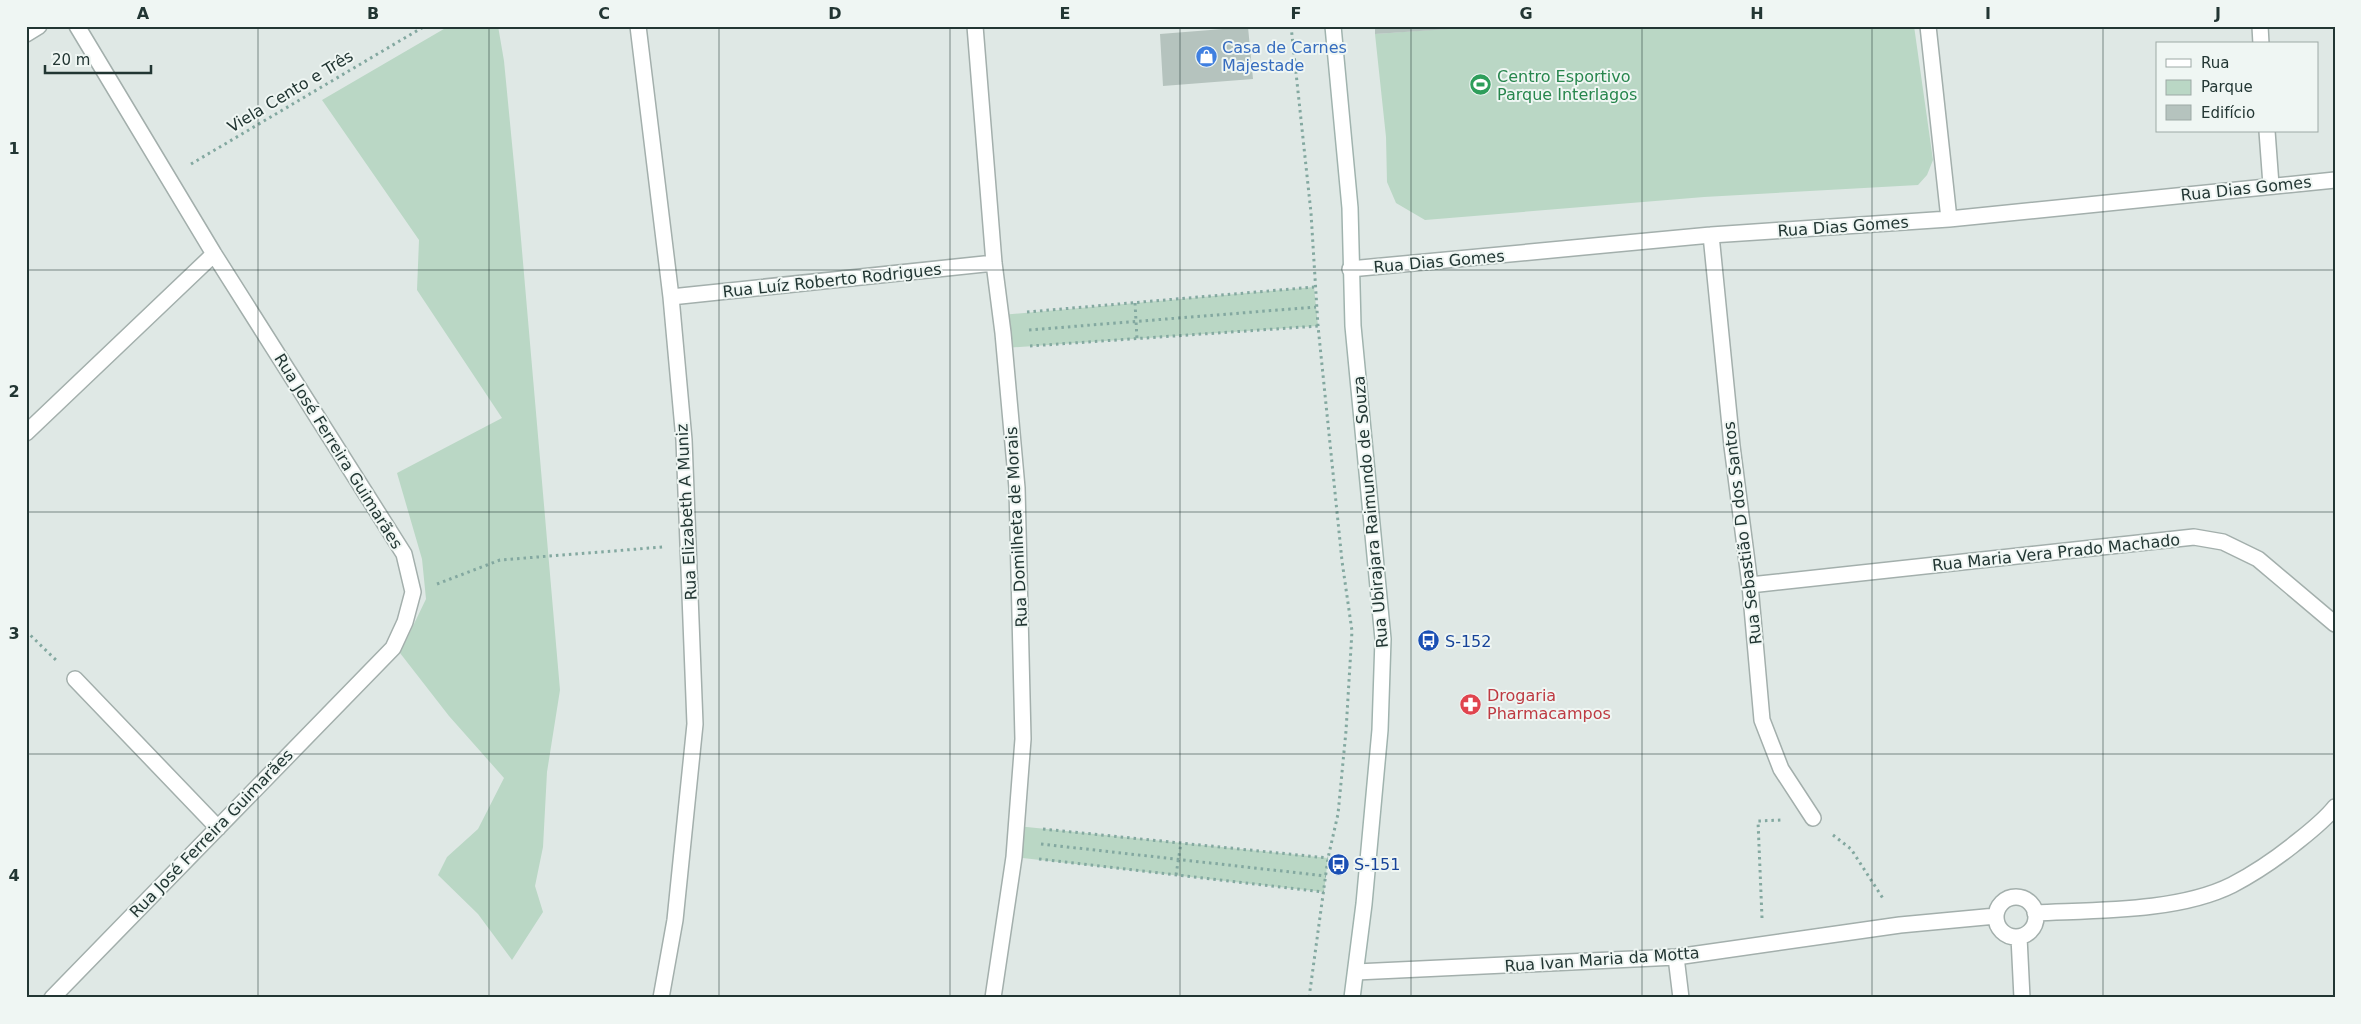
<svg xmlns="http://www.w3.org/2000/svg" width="2361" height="1024" viewBox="0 0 2361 1024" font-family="'DejaVu Sans',sans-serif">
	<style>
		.green { fill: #bad7c5 }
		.building { fill: #b5c3be }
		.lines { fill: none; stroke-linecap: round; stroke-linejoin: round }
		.minor-casing { stroke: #a3afac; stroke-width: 18 }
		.secondary-casing { stroke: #a0b3ae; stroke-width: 18 }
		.path { stroke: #83a8a0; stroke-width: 3; stroke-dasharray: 2.5 4; stroke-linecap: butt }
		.minor { stroke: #fff; stroke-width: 15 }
		.secondary { stroke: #fff; stroke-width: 15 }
		.grid { fill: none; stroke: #223633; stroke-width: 1; stroke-opacity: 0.55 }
		.labels { text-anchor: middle; stroke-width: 4; stroke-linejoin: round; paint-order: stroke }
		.shop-label { font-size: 16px; fill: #366cbe; stroke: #eff6f3; text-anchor: start }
		.leisure-label { font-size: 16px; fill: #27864d; stroke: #eff6f3; text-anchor: start }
		.street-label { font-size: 16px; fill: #223633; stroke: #eff6f3 }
		.transit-label { font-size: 16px; fill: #164399; stroke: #eff6f3; text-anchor: start }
		.health-label { font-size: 16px; fill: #be3a42; stroke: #eff6f3; text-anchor: start }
		.neatline { fill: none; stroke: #223633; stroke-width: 2 }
		.grid-label { font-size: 16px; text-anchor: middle; font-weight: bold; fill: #223633 }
	</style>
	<rect width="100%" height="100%" fill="#dfe8e5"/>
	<path class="green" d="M449,26H498L504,61L519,216L560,690L547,772L543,847L535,886L543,912L512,960L478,914L438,875L447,857L478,829L504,778L449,716L400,653L426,599L422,559L397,473L502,418L417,290L419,240L322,100Z
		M1486,26H1914L1933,160L1927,175L1918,185L1704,197L1425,220L1396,203L1387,182L1386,137L1375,34Z
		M1314,287L1318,326L1004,348L1001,315Z
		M1017,826L1328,858L1324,892L1014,857Z"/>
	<path class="building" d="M1375,26H1464V28L1375,34Z
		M1248,27L1253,79L1163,86L1160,34Z"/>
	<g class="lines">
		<defs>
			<path id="minor" d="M638,26L671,297L684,440L695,724L675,920L661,998
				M975,26L994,263L1003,333L1017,488L1023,739L1014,857L993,998
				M1928,26L1949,219
				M2260,26L2261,44
				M26,34L39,26
				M2267,131L2271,185
				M1711,235L1732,446L1750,585L1762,720L1781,769L1813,818
				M1350,269L1711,235L1949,219L2335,180
				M671,297L994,263
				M26,433L214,254
				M1750,585L2194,537L2223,542L2258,559L2335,624
				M75,679L218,828
				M1996 917a20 20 0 1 1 40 0a20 20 0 1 1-40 0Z
				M2035,913C2095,910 2178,912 2232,885C2253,874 2274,860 2293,845C2308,833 2323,822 2335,807
				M2019,937L2022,998
				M1676,957L1681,998
				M1356,972L1676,957L1900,925L1996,916
				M52,998L393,648L405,622L413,592L404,554L214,254L77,26"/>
			<path id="secondary" d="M1333,26L1350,208L1353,326L1383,639L1380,730L1364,904L1352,998"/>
		</defs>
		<use href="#minor" class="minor-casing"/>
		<use href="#secondary" class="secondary-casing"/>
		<path class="path" d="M1291,26L1311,213L1318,326L1342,561L1352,631L1346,731L1338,814L1328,858L1309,998
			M191,164L425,26
			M1135,303L1137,339
			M1027,312L1314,287
			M1029,330L1316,307
			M1030,346L1318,326
			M437,584L500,560L663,547
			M26,631L58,662
			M1043,829L1328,858
			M1833,835L1851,849L1884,900
			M1041,844L1326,876
			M1039,859L1324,892
			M1176,875L1181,843
			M1762,918L1758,821L1782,820"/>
		<use href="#minor" class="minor"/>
		<use href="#secondary" class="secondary"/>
	</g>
	<path class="grid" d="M258,26V998M489,26V998M719,26V998M950,26V998M1180,26V998M1411,26V998M1642,26V998M1872,26V998M2103,26V998M26,270H2335M26,512H2335M26,754H2335"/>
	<defs>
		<symbol id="shop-disc" viewBox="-11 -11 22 22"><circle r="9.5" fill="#3f7fe0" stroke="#eff6f3"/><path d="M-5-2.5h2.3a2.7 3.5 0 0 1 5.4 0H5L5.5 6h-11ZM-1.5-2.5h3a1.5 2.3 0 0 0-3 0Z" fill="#fff"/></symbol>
		<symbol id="stadium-disc" viewBox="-11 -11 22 22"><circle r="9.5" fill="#2e9e5b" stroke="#eff6f3"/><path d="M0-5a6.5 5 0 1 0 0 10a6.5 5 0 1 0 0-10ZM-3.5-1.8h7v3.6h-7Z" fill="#fff"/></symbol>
		<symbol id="bus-disc" viewBox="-11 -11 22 22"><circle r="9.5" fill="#1a4fb4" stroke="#eff6f3"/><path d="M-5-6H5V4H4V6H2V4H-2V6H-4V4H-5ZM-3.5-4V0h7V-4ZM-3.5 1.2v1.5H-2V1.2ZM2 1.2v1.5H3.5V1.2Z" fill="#fff"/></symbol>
		<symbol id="pharmacy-disc" viewBox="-11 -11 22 22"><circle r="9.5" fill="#e0444e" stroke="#eff6f3"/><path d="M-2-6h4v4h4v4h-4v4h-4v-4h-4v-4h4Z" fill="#fff"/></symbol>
	</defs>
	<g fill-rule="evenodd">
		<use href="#shop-disc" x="1194" y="44" width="25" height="25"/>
		<use href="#stadium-disc" x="1468" y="72" width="25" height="25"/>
		<use href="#bus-disc" x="1416" y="628" width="25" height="25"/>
		<use href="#pharmacy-disc" x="1458" y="692" width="25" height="25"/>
		<use href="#bus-disc" x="1326" y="852" width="25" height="25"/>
	</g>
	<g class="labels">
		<g class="shop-label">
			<text x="1222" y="53">Casa de Carnes<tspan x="1222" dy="18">Majestade</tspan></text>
		</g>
		<g class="leisure-label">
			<text x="1497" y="82">Centro Esportivo<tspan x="1497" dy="18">Parque Interlagos</tspan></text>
		</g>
		<g class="street-label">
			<text transform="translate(290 91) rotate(-31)" y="6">Viela Cento e Três</text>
			<text transform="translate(2246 188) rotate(-6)" y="6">Rua Dias Gomes</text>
			<text transform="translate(1843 226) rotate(-4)" y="6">Rua Dias Gomes</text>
			<text transform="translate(1439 261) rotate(-5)" y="6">Rua Dias Gomes</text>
			<text transform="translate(832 280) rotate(-6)" y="6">Rua Luíz Roberto Rodrigues</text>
			<text transform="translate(339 451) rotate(58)" y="6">Rua José Ferreira Guimarães</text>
			<text transform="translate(686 512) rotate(-93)" y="6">Rua Elizabeth A Muniz</text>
			<text transform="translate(1370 512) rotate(-95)" y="6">Rua Ubirajara Raimundo de Souza</text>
			<text transform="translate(1016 527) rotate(-93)" y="6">Rua Domilheta de Morais</text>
			<text transform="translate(1742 533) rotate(-97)" y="6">Rua Sebastião D dos Santos</text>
			<text transform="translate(2056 552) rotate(-6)" y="6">Rua Maria Vera Prado Machado</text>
			<text transform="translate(211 833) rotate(-46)" y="6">Rua José Ferreira Guimarães</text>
			<text transform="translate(1602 959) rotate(-4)" y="6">Rua Ivan Maria da Motta</text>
		</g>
		<g class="transit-label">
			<text x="1445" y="647">S-152</text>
			<text x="1354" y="870">S-151</text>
		</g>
		<g class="health-label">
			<text x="1487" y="701">Drogaria<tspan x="1487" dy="18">Pharmacampos</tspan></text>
		</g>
	</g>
	<rect width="2361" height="1024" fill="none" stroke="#eff6f3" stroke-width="55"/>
	<rect x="2156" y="42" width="162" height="90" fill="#eff6f3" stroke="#9da9a6"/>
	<rect x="2166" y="59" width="25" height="8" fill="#ffffff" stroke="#9da9a6"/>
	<text x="2201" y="68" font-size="15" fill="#223633">Rua</text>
	<rect x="2166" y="80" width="25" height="15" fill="#bad7c5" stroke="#9da9a6"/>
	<text x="2201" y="92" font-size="15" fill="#223633">Parque</text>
	<rect x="2166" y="105" width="25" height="15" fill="#b5c3be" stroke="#9da9a6"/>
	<text x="2201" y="118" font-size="15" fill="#223633">Edifício</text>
	<path d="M45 65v8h106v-8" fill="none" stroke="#223633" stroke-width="2.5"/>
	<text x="52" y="65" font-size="15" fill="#223633" stroke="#eff6f3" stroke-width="4" paint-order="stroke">20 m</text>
	<rect x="28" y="28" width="2306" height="968" class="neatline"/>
	<g class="grid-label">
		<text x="143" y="19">A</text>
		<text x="373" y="19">B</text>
		<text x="604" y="19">C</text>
		<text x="835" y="19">D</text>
		<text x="1065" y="19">E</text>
		<text x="1296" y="19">F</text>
		<text x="1526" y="19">G</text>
		<text x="1757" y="19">H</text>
		<text x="1988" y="19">I</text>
		<text x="2218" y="19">J</text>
		<text x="14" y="154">1</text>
		<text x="14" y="397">2</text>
		<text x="14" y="639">3</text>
		<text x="14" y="881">4</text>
	</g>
</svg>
